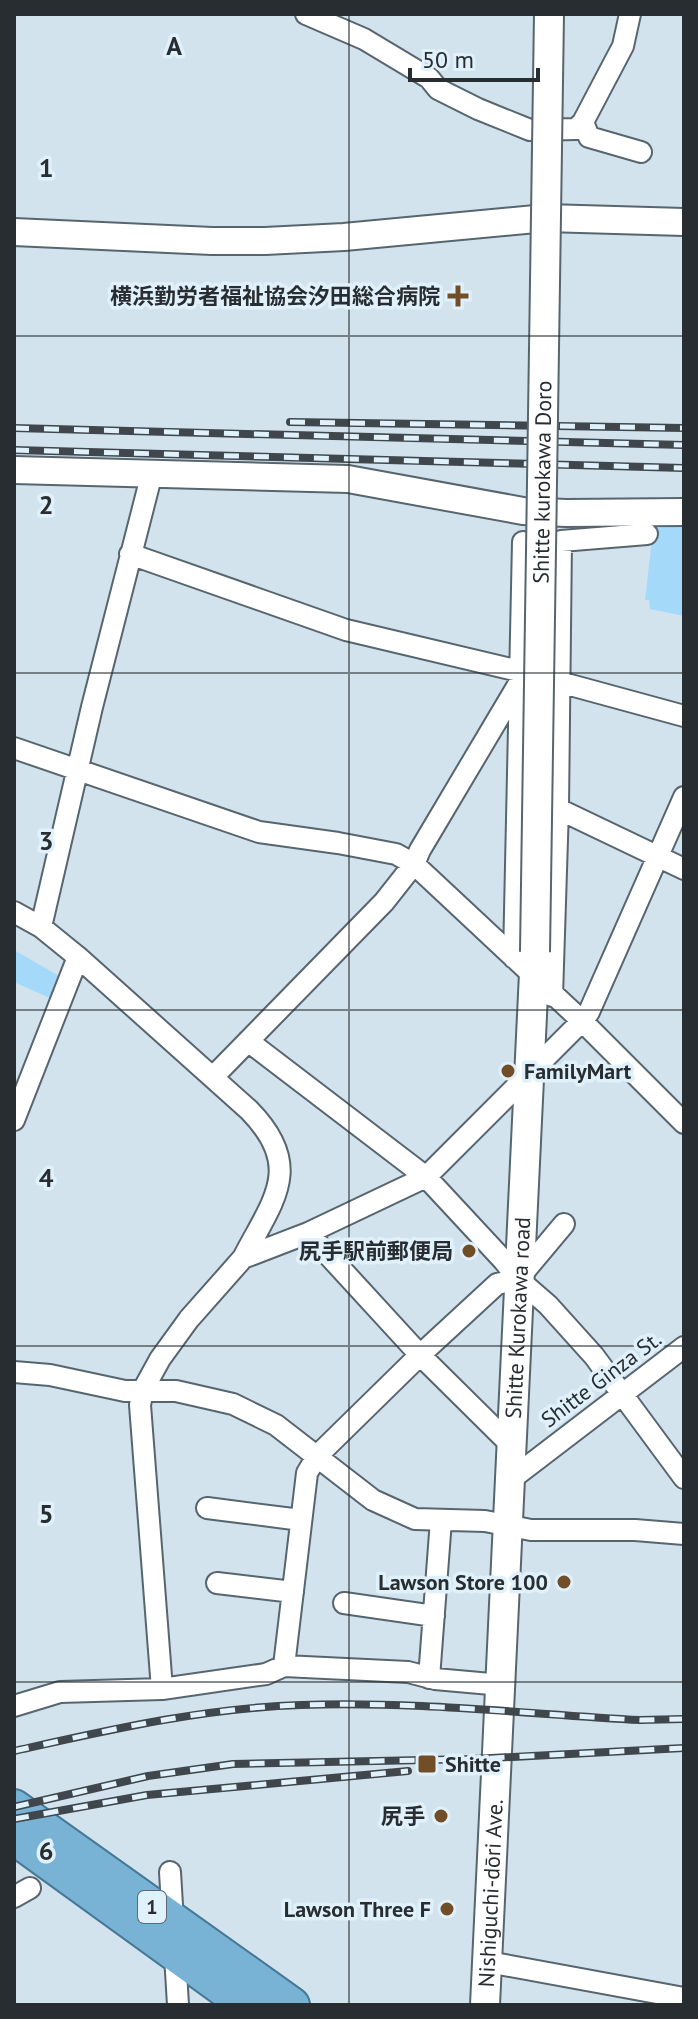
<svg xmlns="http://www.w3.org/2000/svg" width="698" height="2019" viewBox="0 0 698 2019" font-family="'PT Sans','Noto Sans JP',sans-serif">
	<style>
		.green { fill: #a4d9fa }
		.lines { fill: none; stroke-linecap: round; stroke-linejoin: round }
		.minor-casing { stroke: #57656e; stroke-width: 24 }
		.tertiary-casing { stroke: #57656e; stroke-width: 30 }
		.secondary-casing { stroke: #57656e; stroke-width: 32 }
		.trunk-casing { stroke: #467895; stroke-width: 38 }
		.minor { stroke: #fff; stroke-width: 20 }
		.tertiary { stroke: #fff; stroke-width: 26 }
		.secondary { stroke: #fff; stroke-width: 28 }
		.trunk { stroke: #78b3d6; stroke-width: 34 }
		.rail-casing { stroke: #40474c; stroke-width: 8 }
		.rail { stroke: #e0f1fb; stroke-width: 5; stroke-dasharray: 15; stroke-linecap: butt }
		.secondary-bridge-casing { stroke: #57656e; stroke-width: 32; stroke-linecap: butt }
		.secondary-bridge { stroke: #fff; stroke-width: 28 }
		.grid { fill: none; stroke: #272d31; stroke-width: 2; stroke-opacity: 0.55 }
		.poi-dot { fill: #724e28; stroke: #e0f1fb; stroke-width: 3 }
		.labels { text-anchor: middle; stroke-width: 7; stroke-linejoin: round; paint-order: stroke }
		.shield { fill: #e0f1fb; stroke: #5e686e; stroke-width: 2 }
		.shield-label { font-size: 20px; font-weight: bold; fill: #272d31 }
		.poi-label { font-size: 22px; font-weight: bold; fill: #272d31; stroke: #e0f1fb; text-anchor: end }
		.street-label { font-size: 22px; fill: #272d31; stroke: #e0f1fb }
		.grid-label { font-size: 26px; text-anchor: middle; font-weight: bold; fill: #272d31; stroke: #e0f1fb; stroke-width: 7; stroke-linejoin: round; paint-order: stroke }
	</style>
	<rect width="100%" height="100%" fill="#d3e3ee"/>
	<path class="green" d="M684,526V616L650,609L649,600H645L652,539L657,528Z
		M14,950L61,977L52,999L14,982Z"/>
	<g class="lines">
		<defs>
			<path id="minor" d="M306,14L364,39L429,78L438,89L478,109L530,130L576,129L583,122L623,46L630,14
				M583,122L589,137L641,152
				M130,554L346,630L519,671L684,716
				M14,748L259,832L338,843L396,854L414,864L582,1021L684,1123
				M548,804L684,869
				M14,912L41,927L78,957L249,1110C305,1167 273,1200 243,1258
				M41,927L92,707L152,473
				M514,958L523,542
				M552,996L558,808L561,541L647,534
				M248,1041L426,1177L504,1261L518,1279L548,1305L594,1356L684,1478
				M213,1077L384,902L414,864L420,850L518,685
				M14,1120L78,957
				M308,1233L420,1355L511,1445
				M14,1372L50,1375L125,1391H176L233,1404L276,1425L373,1500L415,1519L485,1521L531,1530H635L684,1534
				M510,1480L684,1347
				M207,1508L301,1520
				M217,1583L293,1592
				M344,1603L434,1616
				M284,1666L408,1672L435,1679L502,1685
				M429,1678L441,1520
				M162,1689L140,1405L143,1390L160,1359L189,1319L243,1258L308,1233L426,1177L582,1021L589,1012L684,797
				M14,1706L60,1692L162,1689L266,1674L284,1666L307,1473L317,1456L420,1355L497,1284L518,1279L564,1224
				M170,1872L173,1922
				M14,1897L30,1888
				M175,1955L178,2005
				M488,1962L684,1998"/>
			<path id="tertiary" d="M14,232L212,241H265L344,237L546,218L684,222
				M14,470L348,479L523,511L566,513L684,512"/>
			<g id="secondary">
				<path id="s1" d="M485,2005L535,952"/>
			</g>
			<path id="trunk" d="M14,1807L292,2005
				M14,1837L246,2005"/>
		</defs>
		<use href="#minor" class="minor-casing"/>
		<use href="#tertiary" class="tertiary-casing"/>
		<use href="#secondary" class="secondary-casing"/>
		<use href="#trunk" class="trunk-casing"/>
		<use href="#minor" class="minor"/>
		<use href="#tertiary" class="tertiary"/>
		<use href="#secondary" class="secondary"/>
		<use href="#trunk" class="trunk"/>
		<defs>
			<path id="rail" d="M290,422L684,428
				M14,428L684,445
				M14,450L684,468
				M14,1751C109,1730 203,1708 301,1705C414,1701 528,1714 640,1720L684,1719
				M14,1807L148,1776L233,1764L473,1759L684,1748
				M14,1819L147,1795L408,1771"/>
		</defs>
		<use href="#rail" class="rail-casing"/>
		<use href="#rail" class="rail"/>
		<defs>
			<g id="secondary-bridge">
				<path id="s2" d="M535,952L549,14"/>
			</g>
		</defs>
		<use href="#secondary-bridge" class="secondary-bridge-casing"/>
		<use href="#secondary-bridge" class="secondary-bridge"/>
	</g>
	<path class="grid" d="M349,14V2005M14,336H684M14,673H684M14,1010H684M14,1346H684M14,1682H684"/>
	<g class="poi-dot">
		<path d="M454 284h8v8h8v8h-8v8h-8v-8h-8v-8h8z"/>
		<circle cx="508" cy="1071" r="8"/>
		<circle cx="469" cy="1251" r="8"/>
		<circle cx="564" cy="1582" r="8"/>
		<rect x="417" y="1754" width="20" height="20" rx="4"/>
		<circle cx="441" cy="1816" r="8"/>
		<circle cx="447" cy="1909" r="8"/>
	</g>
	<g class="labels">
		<rect class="shield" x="138" y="1891" width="28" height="32" rx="6"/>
		<g class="shield-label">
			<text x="152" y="1914">1</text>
		</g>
		<g class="poi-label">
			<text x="440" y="304">横浜勤労者福祉協会汐田総合病院</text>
			<text x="524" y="1079" text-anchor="start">FamilyMart</text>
			<text x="453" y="1259">尻手駅前郵便局</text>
			<text x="548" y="1590">Lawson Store 100</text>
			<text x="445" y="1772" text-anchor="start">Shitte</text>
			<text x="425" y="1824">尻手</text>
			<text x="431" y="1917">Lawson Three F</text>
		</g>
		<g class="street-label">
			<text dy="8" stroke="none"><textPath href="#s2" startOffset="470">Shitte kurokawa Doro</textPath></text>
			<text dy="8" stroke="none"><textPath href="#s1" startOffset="688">Shitte Kurokawa road</textPath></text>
			<text transform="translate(601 1379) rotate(-37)" y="8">Shitte Ginza St.</text>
			<text dy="8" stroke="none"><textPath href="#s1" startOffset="112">Nishiguchi-dōri Ave.</textPath></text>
		</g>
	</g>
	<g class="grid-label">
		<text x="174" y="55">A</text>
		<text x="46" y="177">1</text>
		<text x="46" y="514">2</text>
		<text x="46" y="850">3</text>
		<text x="46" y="1187">4</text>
		<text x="46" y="1523">5</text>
		<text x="46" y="1860">6</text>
	</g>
	<rect width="698" height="2019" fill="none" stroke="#272d31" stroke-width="32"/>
	<path d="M410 68v12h128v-12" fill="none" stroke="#272d31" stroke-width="4"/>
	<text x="422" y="68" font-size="24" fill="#272d31" stroke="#e0f1fb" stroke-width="6" paint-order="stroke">50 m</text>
</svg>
